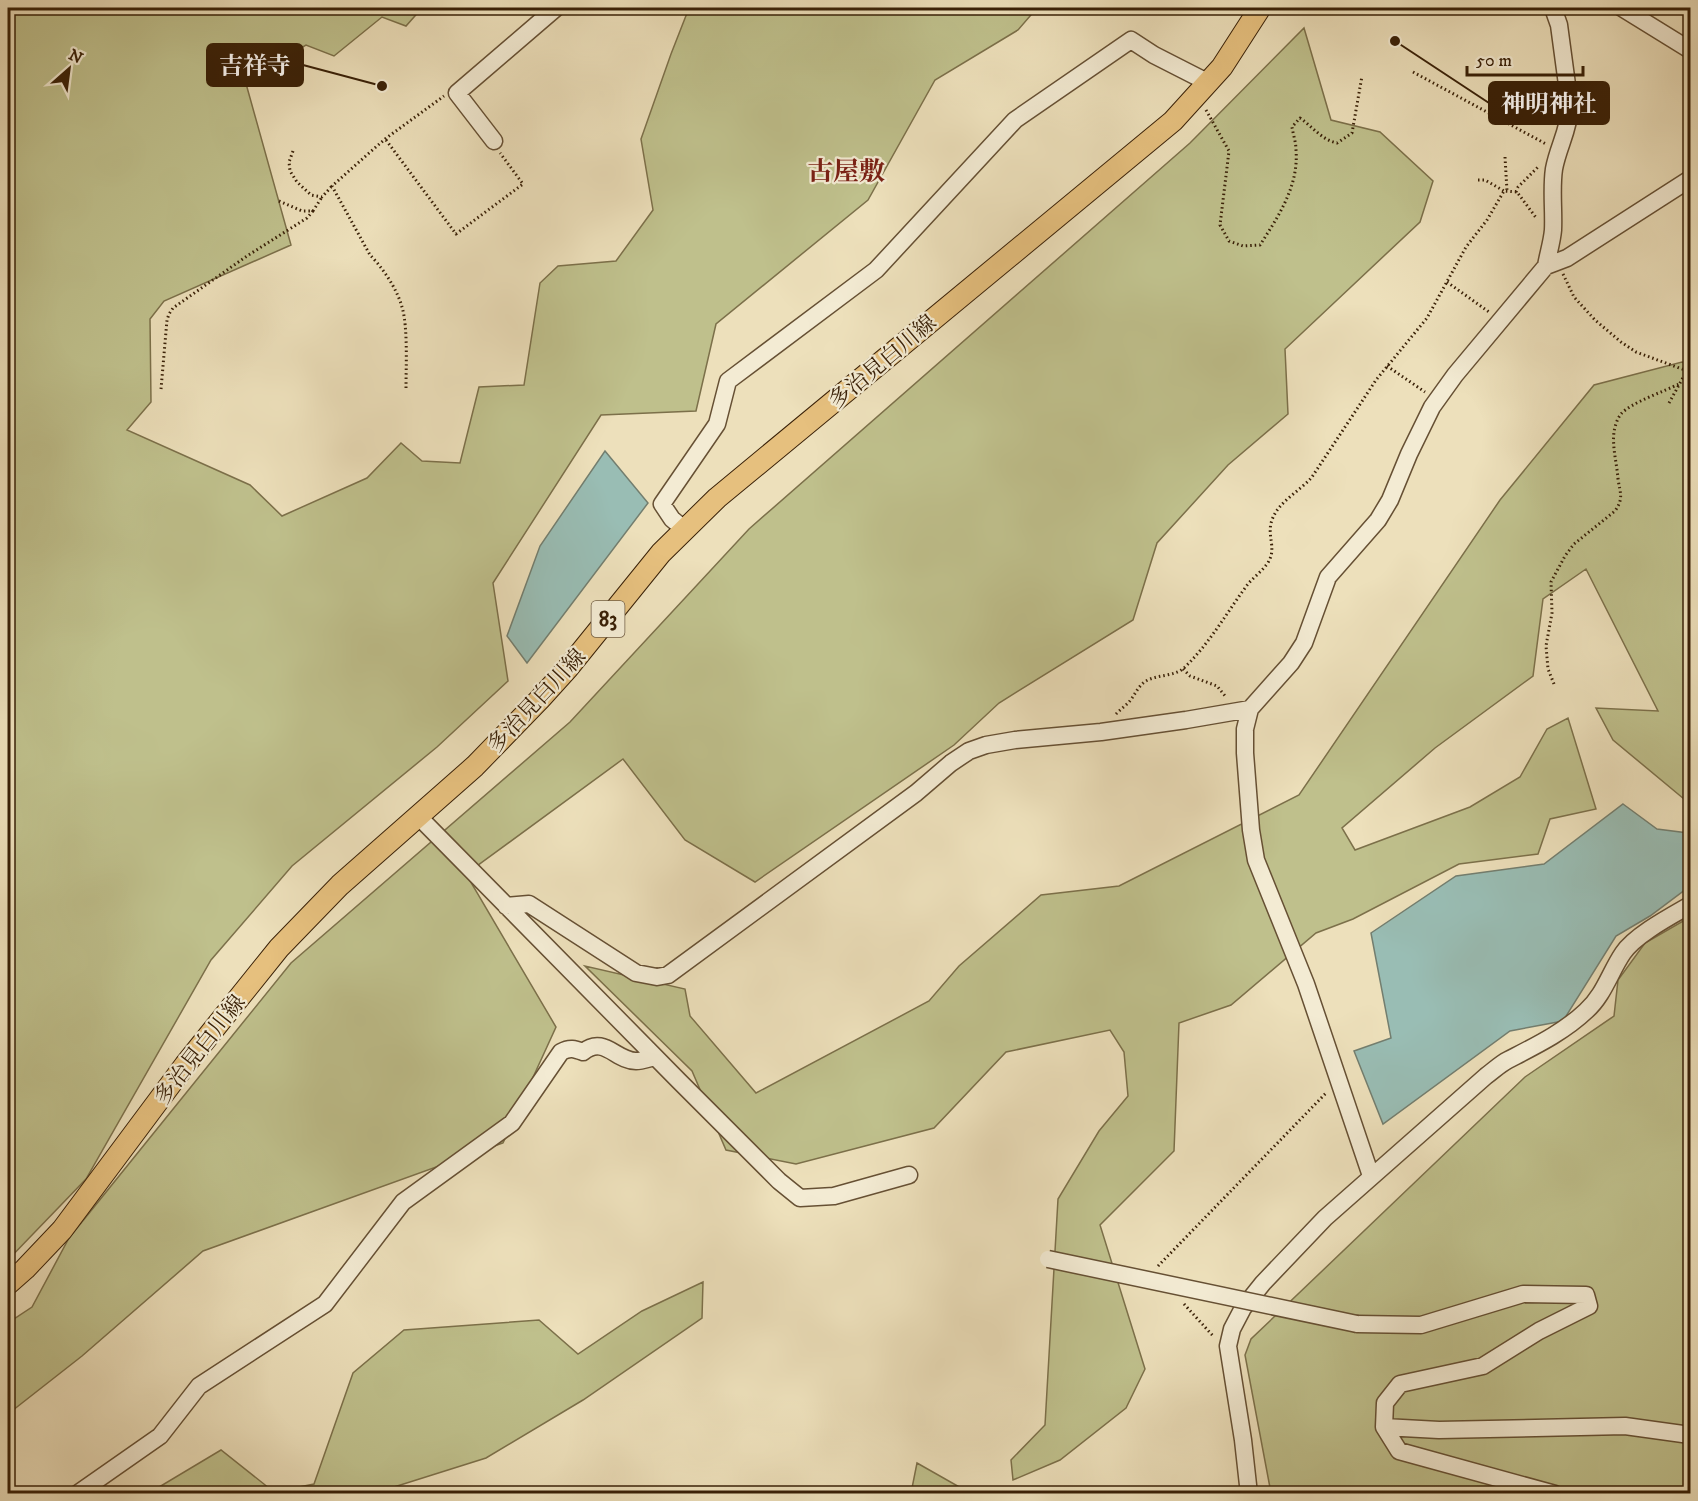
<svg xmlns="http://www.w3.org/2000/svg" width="1698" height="1501" viewBox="0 0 1698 1501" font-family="'IM FELL DW Pica','Noto Serif JP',serif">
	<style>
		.green { fill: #bfc08c; stroke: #7c704a; stroke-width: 1.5 }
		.water { fill: #99bdb4; stroke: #737e6f; stroke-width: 1.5 }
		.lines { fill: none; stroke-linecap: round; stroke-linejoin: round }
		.minor-casing { stroke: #665034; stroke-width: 19 }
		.major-casing { stroke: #392007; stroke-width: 23 }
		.path { stroke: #392007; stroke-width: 3; stroke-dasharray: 1.5 3; stroke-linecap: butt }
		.minor { stroke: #f3ebd3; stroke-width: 16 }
		.major { stroke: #e6c07e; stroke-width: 21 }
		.minor-bridge-casing { stroke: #665034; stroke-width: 19; stroke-linecap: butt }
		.minor-bridge { stroke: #f3ebd3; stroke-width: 16 }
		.labels { text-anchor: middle; stroke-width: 4.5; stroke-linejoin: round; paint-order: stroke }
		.shield { fill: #f3ebd3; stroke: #715d44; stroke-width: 1.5 }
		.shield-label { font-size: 21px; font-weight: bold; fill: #392007 }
		.street-label { font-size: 22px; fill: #392007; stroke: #f3ebd3 }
		.quarter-label { font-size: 26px; font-weight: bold; fill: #7a1f14; stroke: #f3ebd3 }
		.leader { fill: none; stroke: #392007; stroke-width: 2 }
		.callout-dot { fill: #392007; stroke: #f3ebd3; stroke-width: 2 }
		.callout { fill: #392007; stroke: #392007; stroke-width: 2 }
		.callout-label { font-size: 24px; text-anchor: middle; font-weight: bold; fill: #fff }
	</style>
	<rect width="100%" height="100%" fill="#ede0bb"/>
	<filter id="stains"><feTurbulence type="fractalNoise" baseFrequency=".00333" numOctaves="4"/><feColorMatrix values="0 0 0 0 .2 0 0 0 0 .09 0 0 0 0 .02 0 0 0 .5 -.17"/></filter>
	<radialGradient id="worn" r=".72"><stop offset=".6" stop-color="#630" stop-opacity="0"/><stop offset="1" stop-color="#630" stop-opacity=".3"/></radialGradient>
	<path class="green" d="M8,8H422L406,26L382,17L334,56L306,45L245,80L291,245L164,301L150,319L151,402L127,430L250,485L282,516L367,478L401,443L422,461L460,463L479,387L524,385L540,283L558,266L616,261L653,210L641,139L671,54L689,8H1037L1018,30L935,80L868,200L716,324L696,411L601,415L493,583L508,681L437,747L292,866L211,960L86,1179L8,1260Z
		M1304,28L1331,120L1380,132L1433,181L1420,222L1285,349L1288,414L1228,465L1157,543L1133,620L999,703L954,745L755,882L685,840L623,759L466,874L556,1027L503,1143L203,1251L82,1356L8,1414V1323L32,1307L69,1238L291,963L570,722L749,529L1190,143Z
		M1682,362L1690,366V804L1613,740L1596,708L1658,711L1586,569L1543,599L1533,676L1435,748L1342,828L1355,850L1470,807L1520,777L1547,729L1568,718L1596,809L1550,819L1538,854L1459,864L1353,919L1316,933L1231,1005L1179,1023L1174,1151L1100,1225L1145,1369L1126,1408L1060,1460L1013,1480L1011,1460L1045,1425L1058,1199L1099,1131L1128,1096L1124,1052L1110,1030L1006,1052L934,1128L796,1164L726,1150L692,1071L585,966L685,989L690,1016L756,1093L929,1001L959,966L1041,895L1119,886L1299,795L1500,500L1594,385Z
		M1690,917V1493H1271L1245,1355L1251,1339L1525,1077L1614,1016L1618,980L1645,943Z
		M703,1282L702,1318L583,1400L486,1458L375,1493H149L221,1450L274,1492L314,1484L353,1373L404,1330L539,1320L578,1354L642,1311Z
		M917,1463L970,1493H911Z"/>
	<path class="water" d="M605,451L648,503L527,663L507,636L540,546Z
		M1623,804L1657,829L1688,833L1690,841V886L1650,916L1616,936L1563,1021L1510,1031L1383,1124L1354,1051L1391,1038L1371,933L1456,876L1544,864Z"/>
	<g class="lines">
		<defs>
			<path id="minor" d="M1622,8L1690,50
				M494,141L457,93L556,8
				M1546,266C1548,254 1552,242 1553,230C1554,210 1551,189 1554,169C1558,147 1569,130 1570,107L1559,25L1553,8
				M684,529L672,519L662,504L717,424L728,381L876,270L1015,120L1131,40L1154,55L1207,82
				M418,816L679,1081L779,1181L800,1198L834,1196L909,1175
				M506,906L529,904L636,973L657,977L668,975L916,793L951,763L969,751L986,745L1015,740L1101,732L1186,720L1250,709
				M1371,1176L1306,984L1256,860L1251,830L1245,753V729L1250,709L1291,663L1304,643L1328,577L1378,520L1390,500L1409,454L1432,407L1455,375L1546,266L1567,258L1690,179
				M1357,1324L1421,1325L1523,1294L1586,1295L1589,1306L1539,1331L1483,1366L1400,1384L1385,1403L1384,1427L1399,1451L1555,1494
				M1384,1427L1439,1430L1625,1426L1690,1435
				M77,1494L160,1436L199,1386L325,1304L403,1202L512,1123L561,1052C570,1047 575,1049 583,1052C604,1035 616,1061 636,1061C642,1061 650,1058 655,1057
				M1249,1494L1243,1440L1228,1346L1232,1329L1243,1308L1263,1283L1325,1218L1486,1076C1493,1071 1500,1064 1508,1060C1535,1046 1564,1032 1586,1011C1604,995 1610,972 1623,953C1635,935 1671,916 1690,905"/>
			<path id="major" d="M8,1284L25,1269L62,1230L185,1065L279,948L340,885L475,766L540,699L568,668L661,553L717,498L1173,121L1222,67L1260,8"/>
		</defs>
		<use href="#minor" class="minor-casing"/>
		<use href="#major" class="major-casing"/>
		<path class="path" d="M1413,72L1546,144
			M1206,110L1229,151L1220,225L1229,241L1243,246L1260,245C1278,217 1299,186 1296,150C1296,142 1293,134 1292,127L1300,118C1313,127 1322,140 1337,143L1352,133L1362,76
			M386,140L456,234L523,184L500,153
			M293,151L289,162L290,171L297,182L311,195L322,197L332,186
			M1505,157L1507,191
			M1478,180H1485L1504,191
			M1516,192L1518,187L1538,167
			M279,201L302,211H313L322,197
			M1563,274L1574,297L1595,320L1621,342L1636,352L1690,372
			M1447,282L1489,312
			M1387,366L1425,392
			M406,388C406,366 408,327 402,307C397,289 383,268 370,255L332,186L385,139L444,96
			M161,389L167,320L169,314L173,308L247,256L307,218L313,211
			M1669,403L1690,365
			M1183,669L1190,676L1217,686L1226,697
			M1554,684L1548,669L1546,646L1552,613L1551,582L1565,556L1574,544L1615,511C1624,498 1620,493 1618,479C1617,464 1612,447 1614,432C1615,426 1617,419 1621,414C1630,403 1665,391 1679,384
			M1116,714C1120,710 1125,706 1129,702C1135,695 1138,686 1146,681C1158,674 1175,677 1185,667C1210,643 1227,612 1248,584C1254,577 1262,571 1267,564C1278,549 1266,536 1272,520C1278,502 1300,491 1312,477L1376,380L1427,318L1466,247L1487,220L1504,191L1517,192L1537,219
			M1158,1266L1327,1092
			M1184,1304L1214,1337"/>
		<use href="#minor" class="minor"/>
		<use href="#major" class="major"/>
		<defs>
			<path id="minor-bridge" d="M1048,1259L1357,1324"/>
		</defs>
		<use href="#minor-bridge" class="minor-bridge-casing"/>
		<use href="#minor-bridge" class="minor-bridge"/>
	</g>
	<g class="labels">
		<rect class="shield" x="591.5" y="601" width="33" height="36" rx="4.5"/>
		<g class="shield-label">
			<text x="608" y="626">83</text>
		</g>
		<g class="street-label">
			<text transform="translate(882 361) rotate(-40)" y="8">多治見白川線</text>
			<text transform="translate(536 700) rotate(-47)" y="8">多治見白川線</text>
			<text transform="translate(199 1049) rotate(-52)" y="8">多治見白川線</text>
		</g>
		<g class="quarter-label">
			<text x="846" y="180">古屋敷</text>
		</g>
	</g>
	<path class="leader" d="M382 86L303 65M1395 41L1489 103"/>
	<g class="callout-dot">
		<circle cx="382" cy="86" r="6"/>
		<circle cx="1395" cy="41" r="6"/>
	</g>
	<g class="callout">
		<rect x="207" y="44" width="96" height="42" rx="6"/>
		<rect x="1489" y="82" width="120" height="42" rx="6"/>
	</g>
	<g class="callout-label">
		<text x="255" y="74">吉祥寺</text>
		<text x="1549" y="112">神明神社</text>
	</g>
	<rect width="1698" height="1501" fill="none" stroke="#ede0bb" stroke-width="30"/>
	<rect x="9" y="9" width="1680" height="1483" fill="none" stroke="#392007" stroke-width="3"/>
	<rect x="15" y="15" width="1668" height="1471" fill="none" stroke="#392007" stroke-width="1.5"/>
	<g transform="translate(69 69) rotate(28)" stroke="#f3ebd3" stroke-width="4.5" paint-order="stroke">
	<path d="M0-4.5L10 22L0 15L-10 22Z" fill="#392007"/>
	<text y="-9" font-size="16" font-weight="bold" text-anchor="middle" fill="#392007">N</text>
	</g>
	<path d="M1467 66v9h116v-9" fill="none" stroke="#392007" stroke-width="3"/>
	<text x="1476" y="66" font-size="18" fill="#392007" stroke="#f3ebd3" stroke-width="4.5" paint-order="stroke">50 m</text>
	<rect width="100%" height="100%" filter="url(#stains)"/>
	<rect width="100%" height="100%" fill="url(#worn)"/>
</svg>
